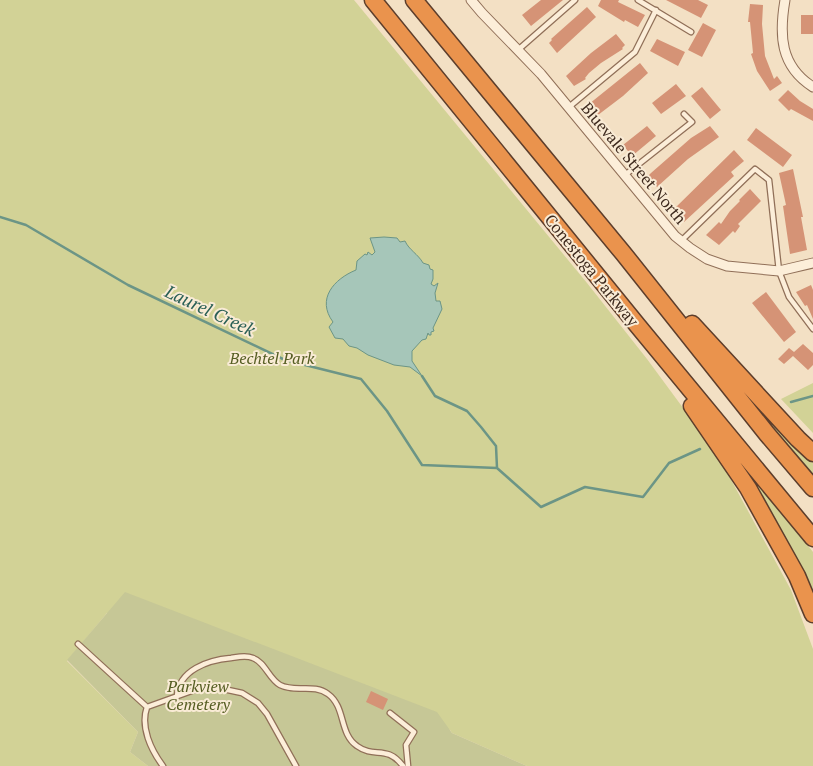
<svg xmlns="http://www.w3.org/2000/svg" width="813" height="766" viewBox="0 0 813 766" font-family="'PT Serif',serif">
	<style>
		.green { fill: #d2d296 }
		.cemetery { fill: #c6c796 }
		.water { fill: #a6c6b9; stroke: #6c9586 }
		.lines { fill: none; stroke-linecap: round; stroke-linejoin: round }
		.stream { stroke: #6c9586; stroke-width: 2.5 }
		.building { fill: #d59376 }
		.service-casing { stroke: #906f58; stroke-width: 7 }
		.minor-casing { stroke: #906f58; stroke-width: 11 }
		.motorway-casing { stroke: #5d3e2c; stroke-width: 19 }
		.service { stroke: #fceed9; stroke-width: 4.5 }
		.minor { stroke: #fceed9; stroke-width: 9 }
		.motorway { stroke: #ea934d; stroke-width: 16 }
		.labels { text-anchor: middle; stroke-width: 4; stroke-linejoin: round; paint-order: stroke }
		.street-label { font-size: 16px; fill: #3e2a1e; stroke: #f9ebd5 }
		.park-label { font-size: 16px; font-style: italic; fill: #555d22; stroke: #f9ebd5 }
		.water-label { font-size: 18px; font-style: italic; fill: #2b6056; stroke: #f9ebd5 }
	</style>
	<rect width="100%" height="100%" fill="#f3e0c4"/>
	<path class="green" d="M0,0H354L587,283L647,359L717,454L791,590L813,649V766H527L452,733L450,730L107,613L67,661L138,732L130,752L148,766H0Z
		M813,383V433L781,399Z
		M770,417L813,459V474L764,420Z
		M745,466L813,552V602L741,470Z"/>
	<path class="cemetery" d="M125,592L437,712L452,733L527,766H148L130,752L138,732L67,660Z"/>
	<path class="water" d="M384,237L397,238L400,242L405,241C409,250 418,254 423,263L429,265L430,269L433,270V279L431,284L434,286L438,283L435,293L436,301H440L442,309L433,328L434,331L431,332V335H429L428,333L426,339L422,340L412,351V361L422,376L410,367L394,365L368,355L357,348L349,346L343,339L335,338L329,327L333,322C316,299 334,279 356,270L357,261L365,254L367,255L368,252L372,255L375,252L370,238Z"/>
	<g class="lines">
		<path class="stream" d="M0,217L26,225L128,285L285,360L361,379L387,411L422,465L497,468L541,507L585,487L643,497L669,463L700,449
			M422,376L435,396L467,411L481,427L496,446L497,468
			M791,402L813,396"/>
	</g>
	<path class="building" d="M541,0H563L531,26L522,15Z
		M601,0H619L618,2L645,15L638,27L625,20L624,22L598,6Z
		M666,0H698L708,5L701,18Z
		M750,4L763,5L762,24L765,56L774,79L777,76L782,83L770,91L757,71L751,54L753,53L750,22H748Z
		M587,7L596,17L557,53L549,43L552,40L551,39Z
		M801,15H813V34H801Z
		M703,23L716,30L702,57L688,50Z
		M616,34L625,45L622,48L623,49L601,63L589,73L585,78L586,79L574,86L566,76L591,53Z
		M657,39L685,52L678,66L650,51Z
		M640,63L648,73L623,96L598,115L589,104Z
		M676,84L686,96L661,114L652,103Z
		M702,87L721,110L710,119L691,96Z
		M788,90L800,101L813,109V121L791,109L789,111L778,100Z
		M647,126L656,136L632,156L623,145Z
		M710,126L719,137L688,159L657,187L648,176L651,173L691,138Z
		M756,128L792,155L783,167L747,140Z
		M734,150L744,161L731,172L734,176L684,222L673,210Z
		M793,169L803,217H801L807,250L790,254L783,206L786,205L779,173Z
		M750,189L761,201L738,224L740,226L735,233L733,231L719,245L706,235L719,222L721,224L730,211L740,201L739,200Z
		M811,285L813,290V319L807,305L805,306L796,292Z
		M766,292L796,332L784,342L752,303Z
		M803,344L813,353V365L808,370L793,356L784,364L778,359L789,348L794,352Z
		M371,691L388,699L383,710L366,702Z"/>
	<g class="lines">
		<defs>
			<path id="service" d="M638,0L691,32
				M518,50L575,0
				M569,107L635,52L656,10
				M625,175L692,122L684,114
				M681,241L755,169L769,180L779,271L789,297L813,329
				M78,644L147,707
				M177,696C179,670 208,660 231,658C238,657 246,655 253,658C265,662 269,679 280,685C295,693 314,683 328,694C346,707 339,734 357,746C375,759 386,744 403,766
				M147,707L200,688L214,687L242,693L258,703L267,714L296,766
				M147,707C140,727 151,750 163,766
				M390,713L414,732L406,745L408,766"/>
			<path id="minor" d="M471,0L482,13L541,74L675,236L690,248L707,259L727,266L779,271L813,263
				M785,0C779,35 780,66 813,87"/>
			<path id="motorway" d="M373,0L638,326L813,538
				M414,0L623,253L767,434L813,488
				M692,324L798,439L813,453
				M692,406L748,488L797,576L813,614"/>
		</defs>
		<use href="#service" class="service-casing"/>
		<use href="#minor" class="minor-casing"/>
		<use href="#motorway" class="motorway-casing"/>
		<use href="#service" class="service"/>
		<use href="#minor" class="minor"/>
		<use href="#motorway" class="motorway"/>
	</g>
	<g class="labels">
		<g class="street-label">
			<text transform="translate(634 163) rotate(50)" y="6">Bluevale Street North</text>
			<text transform="translate(592 270) rotate(51)" y="6">Conestoga Parkway</text>
		</g>
		<g class="park-label">
			<text x="272" y="364">Bechtel Park</text>
			<text x="198" y="692">Parkview<tspan x="198" dy="18">Cemetery</tspan></text>
		</g>
		<g class="water-label">
			<text transform="translate(210 311) rotate(25)" y="6">Laurel Creek</text>
		</g>
	</g>
</svg>
